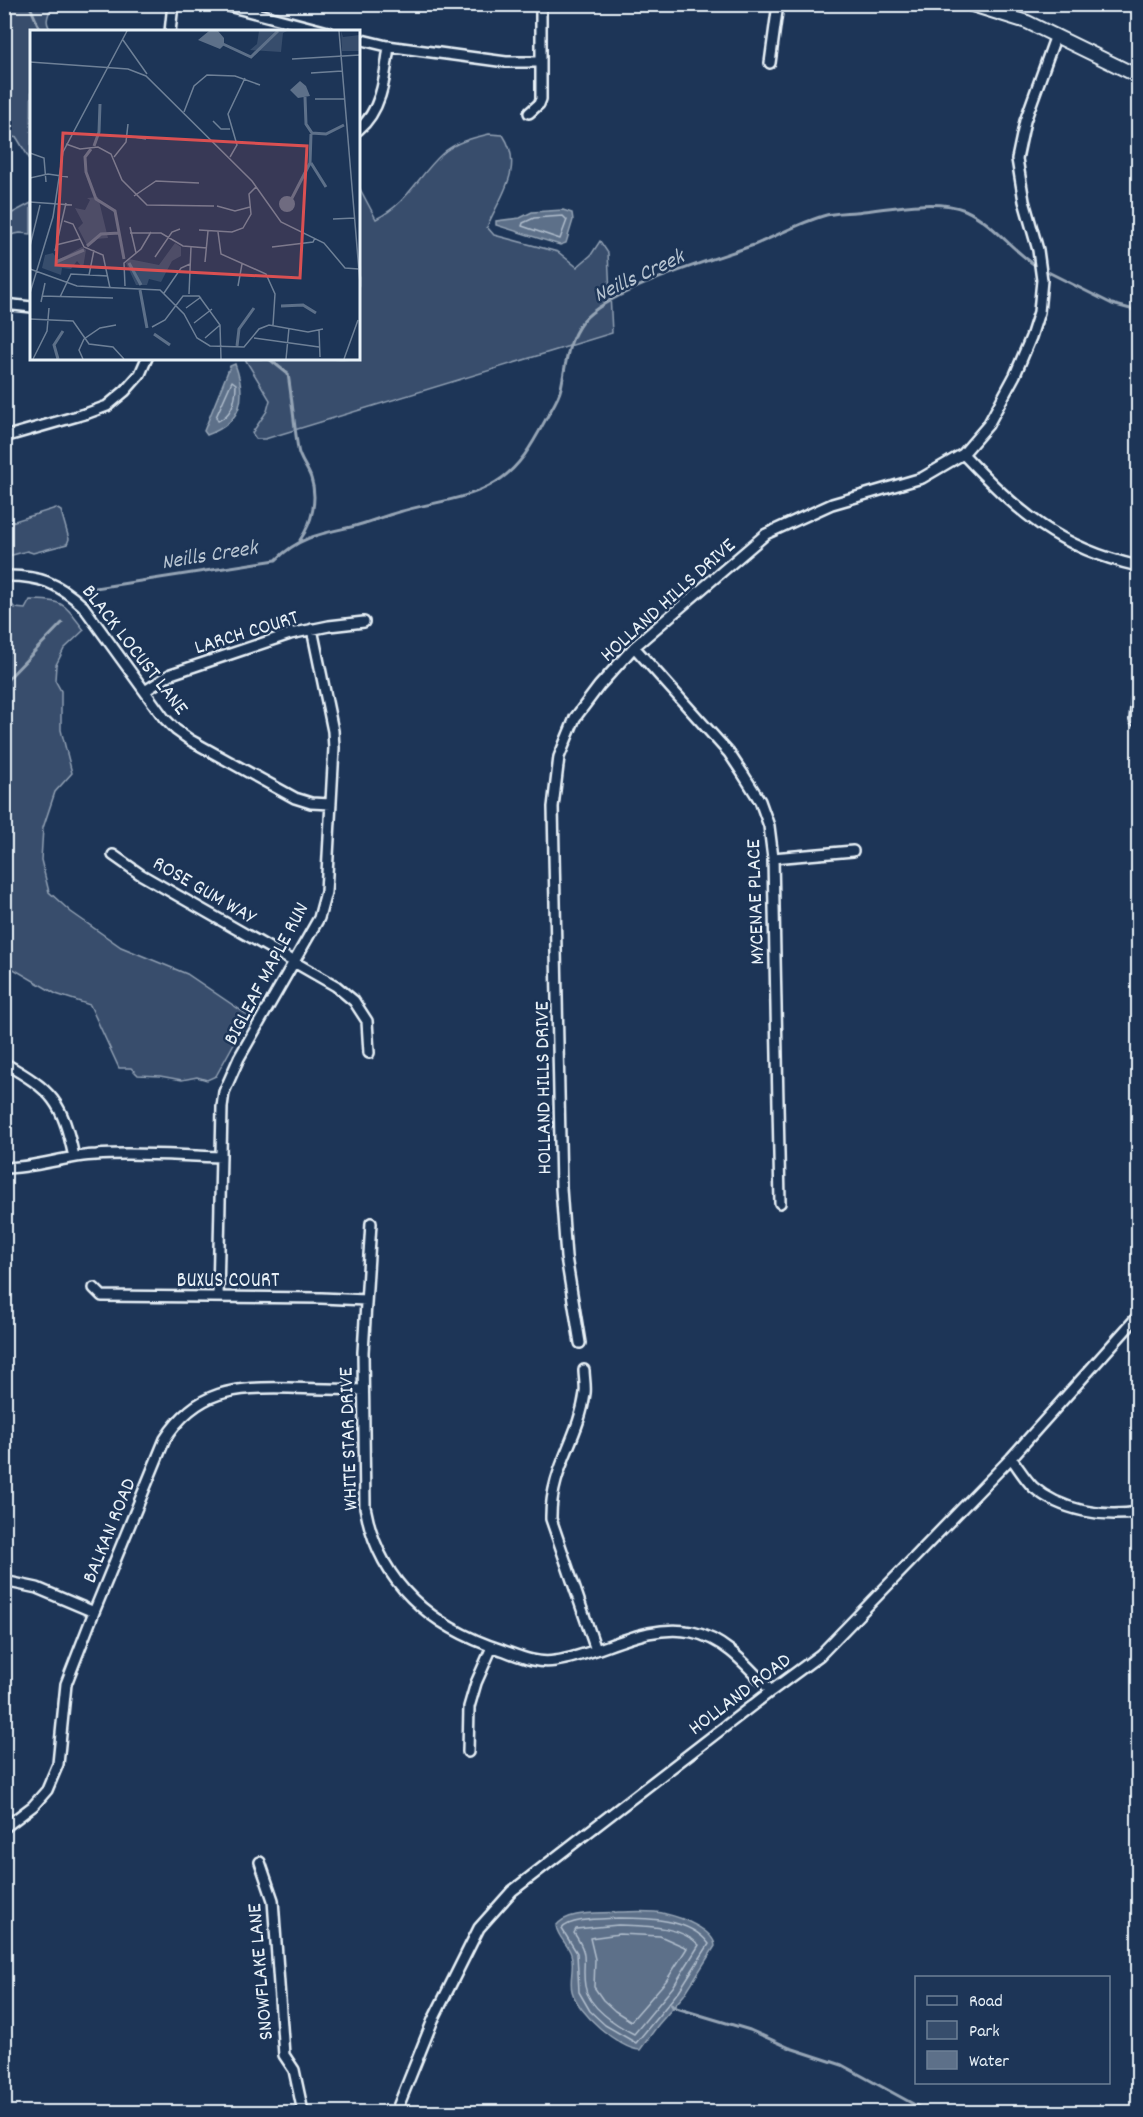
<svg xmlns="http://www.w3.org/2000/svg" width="1143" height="2117" viewBox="0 0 1143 2117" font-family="Dekko,sans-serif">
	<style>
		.green { fill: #374d6c; stroke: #909fb2; stroke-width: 1.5 }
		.water { fill: #5d7089; stroke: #95a4b5; stroke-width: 1.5 }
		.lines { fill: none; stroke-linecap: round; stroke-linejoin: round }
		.shore { stroke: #b0bdcc; stroke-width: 1.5 }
		.stream { stroke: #95a4b5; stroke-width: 3 }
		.minor-casing { stroke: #e8f1f8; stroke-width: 14 }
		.tertiary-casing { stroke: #e8f1f8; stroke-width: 16 }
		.minor { stroke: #1d3557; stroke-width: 9 }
		.tertiary { stroke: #1d3557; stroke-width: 12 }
		.labels { text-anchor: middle; stroke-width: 5; stroke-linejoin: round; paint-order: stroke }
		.street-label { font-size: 21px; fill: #e8f1f8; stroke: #1d3557 }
		.water-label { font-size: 22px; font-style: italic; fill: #b7c4d1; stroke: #1d3557 }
		.inset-river { fill: none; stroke: #5d7089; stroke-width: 3 }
		.inset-road { fill: none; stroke: #6e8097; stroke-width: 1.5 }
		.view { fill: #da5052; fill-opacity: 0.15; stroke: #da5052; stroke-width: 3 }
		.inset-edge { fill: none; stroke: #e8f1f8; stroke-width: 3 }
	</style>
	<rect width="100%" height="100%" fill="#1d3557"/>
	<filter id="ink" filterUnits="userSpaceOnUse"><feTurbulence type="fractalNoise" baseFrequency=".0167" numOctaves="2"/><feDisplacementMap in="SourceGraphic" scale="12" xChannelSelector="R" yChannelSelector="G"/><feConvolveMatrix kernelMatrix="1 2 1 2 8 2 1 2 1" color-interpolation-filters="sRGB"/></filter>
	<g filter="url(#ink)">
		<path class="green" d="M5,4L52,5C48,15 43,24 53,31L32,32L31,161L17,138L5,135Z
			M489,134L503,135C525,168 500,196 487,227L494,235L558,252L577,267L591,255L600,241L608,253L612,333L265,439H256L252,433L267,411L270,400L245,359L358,358L359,187L376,219C409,202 417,177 442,154C455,142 472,138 489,134Z
			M31,203V234L20,233L5,236V217Z
			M56,508L61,511L69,539L67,544L33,553L27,551L5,557V524Z
			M30,600C65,600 64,604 84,630L64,649L56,665L55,680L61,691V730L72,773L55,792L43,828L41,860L49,892L71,912L121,947L187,974L249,1016L216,1076L207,1080L197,1077L182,1080L160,1076L138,1075L131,1068H119L90,1005L56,994L12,968L5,971L4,649L9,647V638L5,630V602L9,601L15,608L25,609Z"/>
		<path class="water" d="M563,210L572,213L573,220L566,243L560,245L496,225V221L520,218L532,212Z
			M235,364C247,397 243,422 207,435L204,431L230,366Z
			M618,1912C633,1912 651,1910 666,1914C680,1917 714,1930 715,1946L684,1995L658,2025L640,2050C619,2049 577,2012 572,1991C569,1979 575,1966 571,1954C568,1944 558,1938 556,1926C568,1910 599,1914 618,1912Z"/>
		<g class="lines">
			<path class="shore" d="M563,216L567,220L560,239L522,226L523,223L534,218Z
				M232,381L236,384C236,399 232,415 218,421L216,417Z
				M618,1918C646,1918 690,1918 709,1944L679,1991L636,2043L605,2025L590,2011L579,1992L577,1953L562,1929C569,1918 604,1919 618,1918Z
				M618,1925C644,1926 680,1925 699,1945L673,1987L634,2034C616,2025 588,2007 585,1986C581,1961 591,1958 574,1933L576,1929Z
				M619,1934L660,1936L687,1948L666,1981L631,2021L615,2011L603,2000L594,1987L595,1959L590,1938Z"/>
			<path class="stream" d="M29,4L41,32
				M1044,270L1112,304L1138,311
				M268,358L288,374C292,399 294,424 298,449C299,459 308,468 311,478C318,499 312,523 300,540
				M89,589L276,560C300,536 324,533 355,526C370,522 384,516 399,512C432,502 467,500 496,482C521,467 534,441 547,417C552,408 559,398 561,388C566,364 567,342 582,322C609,289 712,260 754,245C777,236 799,223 823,216C833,213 844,213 855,212C885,209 937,198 965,210C994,223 1012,251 1038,267
				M4,683L62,623
				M671,2004L673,2007L750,2030L790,2048L842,2065L928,2112"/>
			<defs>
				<path id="minor" d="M221,4L328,32
					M170,32L173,4
					M358,39L387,46L506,62H541
					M770,63L778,4
					M529,113L539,104L541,99V4
					M358,130C383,109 385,75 389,46
					M4,304L32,307
					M4,437L88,413L107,406L125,391L140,374L147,358
					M963,454C1018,512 1058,548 1138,566
					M4,576C39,575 58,583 83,606L164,718L176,730L190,740L295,798L311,803L331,804
					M634,647L729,753L743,774L760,801L769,826L773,858L780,1203
					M145,691L171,674L290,634L329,626L364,622
					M1135,720L1138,684
					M113,855L140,874L336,986L354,1001L367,1021L369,1053
					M773,858L853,851
					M4,1063C53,1091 62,1101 74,1157
					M4,1168C36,1168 65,1156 96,1155C137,1152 180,1156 221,1157
					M371,1223L363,1352L365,1507C379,1583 431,1627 502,1650C519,1656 536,1664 555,1661C601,1655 644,1622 692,1632C726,1639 748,1667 771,1691
					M94,1288L102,1296L321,1298L366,1300
					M218,1297L222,1107L224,1092L239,1058L319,918L326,892L334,748L333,731L312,629
					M580,1343L566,1257L561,1188L553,807L559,757L575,718L599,686L634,647L766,534L832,504L922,478L963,454L988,425L1015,375L1031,337L1039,312L1042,280L1038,250L1024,201L1017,159L1025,121L1056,35
					M584,1370C584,1377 586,1386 585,1393C579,1439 550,1469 551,1519L596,1650
					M1011,1458C1018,1467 1025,1479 1033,1487C1061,1511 1104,1518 1138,1512
					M4,1581L37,1588L94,1612
					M468,1752L469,1707L476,1683L492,1647
					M4,1828L33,1806L47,1790L58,1764L66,1684L94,1612L165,1439C197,1389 235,1387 289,1388C314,1389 339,1389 363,1390
					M260,1862L273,1900L284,2055L294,2070L303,2112
					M396,2112L433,2020L479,1928L512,1891L771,1691L820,1655L1011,1458L1138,1316"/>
				<path id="tertiary" d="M969,4L1027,22L1138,76"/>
			</defs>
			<use href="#minor" class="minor-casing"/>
			<use href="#tertiary" class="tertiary-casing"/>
			<use href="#minor" class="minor"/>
			<use href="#tertiary" class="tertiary"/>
		</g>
	</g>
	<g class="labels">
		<g class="street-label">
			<text transform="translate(667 599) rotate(-42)" y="7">HOLLAND HILLS DRIVE</text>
			<text transform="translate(246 631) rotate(-17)" y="7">LARCH COURT</text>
			<text transform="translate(136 649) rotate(52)" y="7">BLACK LOCUST LANE</text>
			<text transform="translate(205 889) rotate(30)" y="7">ROSE GUM WAY</text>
			<text transform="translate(754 902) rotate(-92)" y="7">MYCENAE PLACE</text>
			<text transform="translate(265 973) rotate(-62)" y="7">BIGLEAF MAPLE RUN</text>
			<text transform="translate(542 1088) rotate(-91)" y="7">HOLLAND HILLS DRIVE</text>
			<text x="228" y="1286">BUXUS COURT</text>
			<text transform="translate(347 1439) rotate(-92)" y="7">WHITE STAR DRIVE</text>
			<text transform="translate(108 1530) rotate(-68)" y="7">BALKAN ROAD</text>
			<text transform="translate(739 1693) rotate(-37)" y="7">HOLLAND ROAD</text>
			<text transform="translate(259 1972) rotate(-95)" y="7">SNOWFLAKE LANE</text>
		</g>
		<g class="water-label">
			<text transform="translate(638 274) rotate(-25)" y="8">Neills Creek</text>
			<text transform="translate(209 553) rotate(-9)" y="8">Neills Creek</text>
		</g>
	</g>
	<g transform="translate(30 30)">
		<rect width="330" height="330" fill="#1d3557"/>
		<path d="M229,1H257L253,3L251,22L220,20L227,14ZM311,1L313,7L330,5V21H312ZM68,167L78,208L65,209L58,217L48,198L53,193L45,178L55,180L60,170L57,168ZM145,213L151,217V226L142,231L131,252L119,249L117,255H106L96,233L99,229L129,235ZM52,217L56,220L53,238L47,231L41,239L32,238L31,245L12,238L15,225L23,223L28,230Z" fill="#374d6c"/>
		<path d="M179,1H188L194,8V15L190,19L168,10ZM270,51L276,56L280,66L268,68L260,60ZM249 174a8 8 0 1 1 16 0a8 8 0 1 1-16 0Z" fill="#5d7089"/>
		<path class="inset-river" d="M193,14L221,27L248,1M275,67L276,94L282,103L296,104L314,95M64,116L69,102L70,74M61,119L55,127L56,142L66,169L85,181L94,229M281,133L296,157M261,170L280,133L281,104M57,216L71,204L90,203M26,232L54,220M99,233L111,255M110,260L117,298M251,276L273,275L286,283M124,304L140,315M207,316L209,299L224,278M28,329L24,315L33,301"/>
		<path class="inset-road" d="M309,1L330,253M93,10L117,44M262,29L330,25M0,32L98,39L116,46L222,151L251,192L294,213L315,238L329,239M281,43L312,41M285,69H315M154,82L164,56L177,45L205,46L230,55M183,91L191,99H200M98,106L116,109M36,114L50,119L68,117L81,124L92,150L117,175L184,176M0,123L14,128L16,152M84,127L96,112L98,94M200,127L207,115L198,84L215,48M0,148L18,144L38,147M104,166L126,151L169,153M0,172L42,175M187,176L205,181L220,177M303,189L325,188M34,191L43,194L54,217L73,225L80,258M100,197L106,223M169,200L202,202L213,198L221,184L219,164L226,157M188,202L191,224L236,244L245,264L243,295M100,203H131L153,216L177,218M26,215L50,209M0,216L10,175M242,217L283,212L285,208M25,221L36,173M125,227L142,202L150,199M175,232L178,201M0,239L47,256L130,260L154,284L167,308L180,316L214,317L229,299L239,295L278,302L293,299M59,245L64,220M95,256L94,233L111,219L121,202M208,256L212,234M0,263L23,187L33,122L97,1M134,263L151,238L160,234M159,264L161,217M12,266L83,268M30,267L41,244L78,246M11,272L15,253M156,278L171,267M0,289L43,291L59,314L83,317L94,329M164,293L182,279M122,297L135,290L153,266H169L190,295L191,329M289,300L290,327M175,308L190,295M224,308L289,317M3,329L17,301L19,278M53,329L49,320L54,309L70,298L86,295M256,329L259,298M314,329L328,290"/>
		<path class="view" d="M33,103L277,116L270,248L26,235Z"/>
		<rect width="330" height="330" class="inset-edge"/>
	</g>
	<rect width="1143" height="2117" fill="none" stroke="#1d3557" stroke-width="24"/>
	<rect x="12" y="12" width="1119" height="2093" fill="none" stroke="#e8f1f8" stroke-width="2" filter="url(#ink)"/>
	<rect x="915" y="1976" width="195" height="108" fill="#1d3557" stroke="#6e8097" stroke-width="1.5"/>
	<rect x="927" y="1996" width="30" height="9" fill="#1d3557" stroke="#6e8097" stroke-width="1.5"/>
	<text x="969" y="2006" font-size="18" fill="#e8f1f8">Road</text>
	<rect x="927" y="2021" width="30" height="18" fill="#374d6c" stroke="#6e8097" stroke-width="1.5"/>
	<text x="969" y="2036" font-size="18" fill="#e8f1f8">Park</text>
	<rect x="927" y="2051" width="30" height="18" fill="#5d7089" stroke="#6e8097" stroke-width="1.5"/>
	<text x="969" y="2066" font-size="18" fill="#e8f1f8">Water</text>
</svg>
